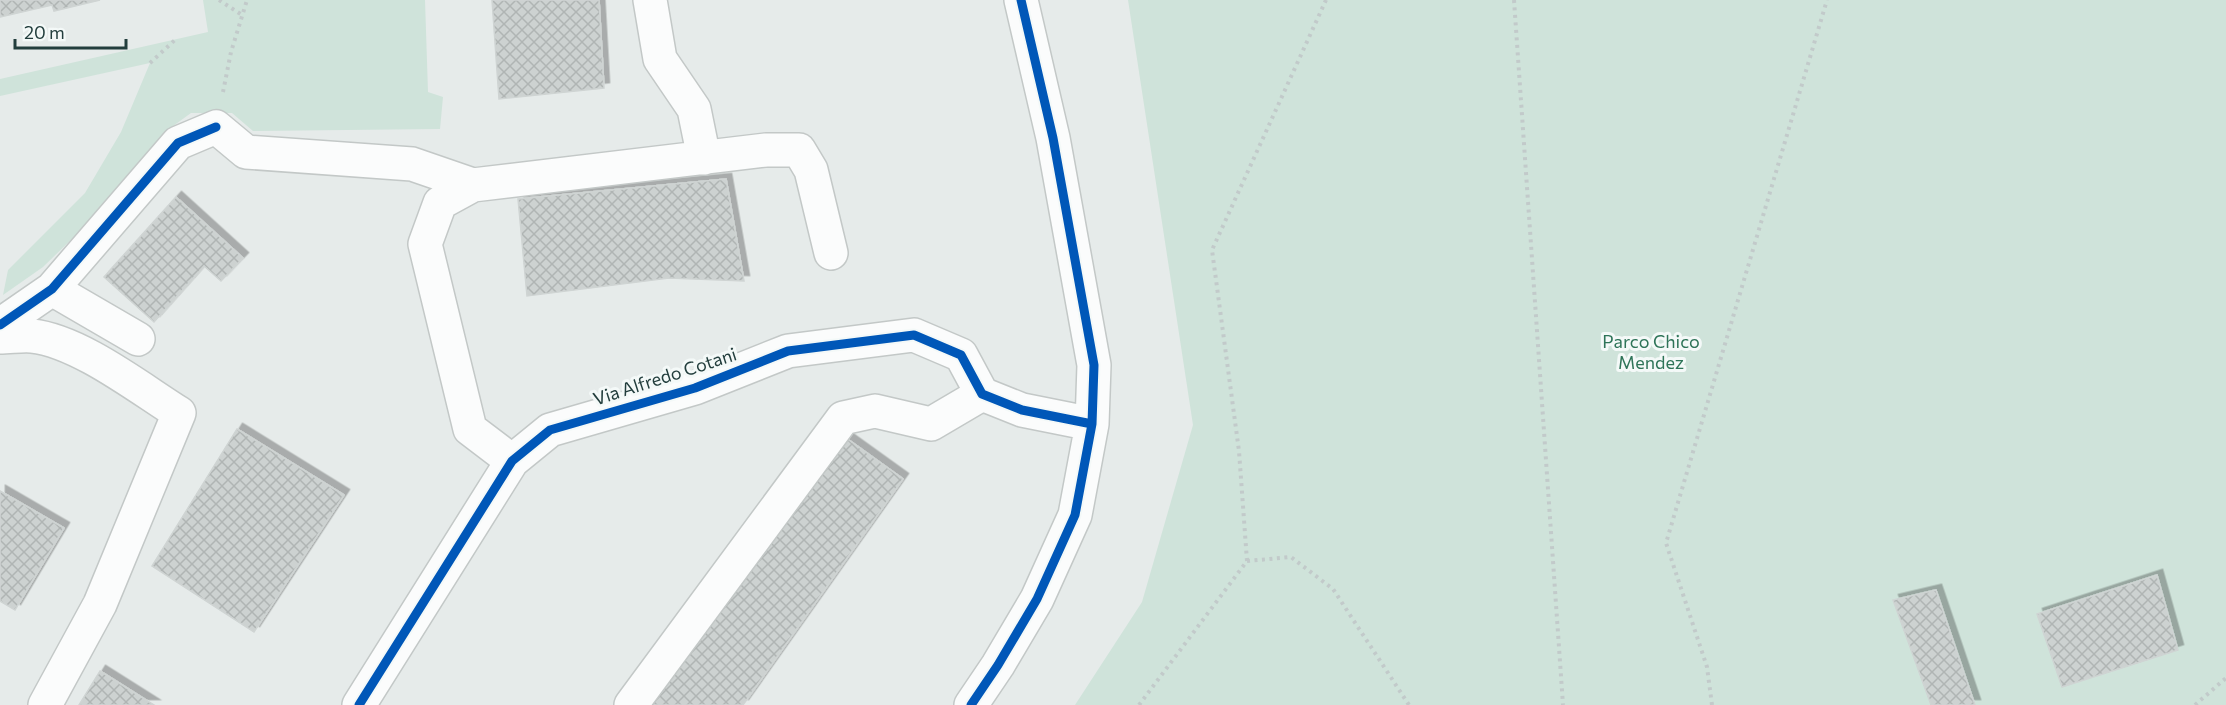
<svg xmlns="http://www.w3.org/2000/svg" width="2226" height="705" viewBox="0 0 2226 705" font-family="Commissioner,sans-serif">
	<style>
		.green { fill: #cfe3da }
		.building { fill: url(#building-cross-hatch); stroke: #cfd4d3; stroke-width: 1.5; filter: url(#shadow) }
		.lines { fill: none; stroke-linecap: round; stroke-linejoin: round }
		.minor-casing { stroke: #c3c8c7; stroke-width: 36 }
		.path { stroke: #c2caca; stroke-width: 4; stroke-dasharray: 3 4.5; stroke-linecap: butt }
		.minor { stroke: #fbfcfc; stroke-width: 33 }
		.cycleway-casing { stroke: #f4f9f8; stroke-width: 13 }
		.cycleway { stroke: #0057b8; stroke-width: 9 }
		.labels { text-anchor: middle; stroke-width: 6; stroke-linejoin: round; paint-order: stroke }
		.park-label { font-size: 18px; fill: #2e7458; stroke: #f4f9f8 }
		.street-label { font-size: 18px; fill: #233e3d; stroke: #f4f9f8 }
	</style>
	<defs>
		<pattern id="building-cross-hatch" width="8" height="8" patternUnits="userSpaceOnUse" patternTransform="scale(1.5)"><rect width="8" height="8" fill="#cdd2d1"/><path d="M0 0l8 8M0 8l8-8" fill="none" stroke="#b0b5b4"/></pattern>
		<filter id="shadow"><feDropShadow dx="5.5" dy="-5.5" stdDeviation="0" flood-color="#0004"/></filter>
	</defs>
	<rect width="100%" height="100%" fill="#e6ebea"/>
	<path class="green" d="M203,0H425L428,92L443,97L440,129L253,131L232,113H191L169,129L80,231L43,267L3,295L8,270L85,193L121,132L150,63L0,96V79L208,32Z
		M1128,0H2226V705H1075L1142,602L1193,425Z"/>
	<path class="building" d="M0,0H100L54,11L52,5L0,17Z
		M492,0H599L604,88L499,99Z
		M726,179L744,281L669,278L527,296L518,199Z
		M176,197L243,258L221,281L204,266L154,322L104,277Z
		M237,429L344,495L254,632L152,566Z
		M842,435L903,479L743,705H651Z
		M0,491L64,528L15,610L0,601Z
		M2157,575L2178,650L2062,687L2037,614Z
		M1936,590L1975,705H1931L1893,600Z
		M100,671L154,705H79Z"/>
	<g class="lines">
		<defs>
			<path id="minor" d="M650,0L660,59L694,109L704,158
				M52,289L138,339
				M0,325L52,289L178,143L216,127L246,152L412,164L473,185
				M0,337C11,337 22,335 32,336C79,341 139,388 179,413L100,604L45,705
				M512,461L470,429L425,244L440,203L473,185L766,150H799L811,170L831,253
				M359,705L512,461L550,430L695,388L788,351L914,335L961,355L982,394L1022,410L1092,424
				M631,705L843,418L875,411L931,424L982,394
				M971,705L998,665L1037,599L1075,515L1092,424L1094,365L1053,138L1021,0"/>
		</defs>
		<use href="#minor" class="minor-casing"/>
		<path class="path" d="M219,0L242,15
			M1514,0L1563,705
			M150,63L176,39
			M223,92L231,52L247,0
			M1247,561L1239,451L1212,250L1326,0
			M1139,705L1247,561L1291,557L1333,589L1409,705
			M1712,705L1707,667L1666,543L1827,0
			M2195,705L2226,678"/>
		<use href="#minor" class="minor"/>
		<defs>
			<path id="cycleway" d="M0,325L52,289L178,143L216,127
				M359,705L512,461L550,430L695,388L788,351L914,335L961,355L982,394L1022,410L1092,424
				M971,705L998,665L1037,599L1075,515L1092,424L1094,365L1053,138L1021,0"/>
		</defs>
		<use href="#cycleway" class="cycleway-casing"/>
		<use href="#cycleway" class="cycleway"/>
	</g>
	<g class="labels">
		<g class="park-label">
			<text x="1651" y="348">Parco Chico<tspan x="1651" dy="21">Mendez</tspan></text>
		</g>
		<g class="street-label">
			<text transform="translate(665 377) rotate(-18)" y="6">Via Alfredo Cotani</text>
		</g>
	</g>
	<path d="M15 39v9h111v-9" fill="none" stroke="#233e3d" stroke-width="3"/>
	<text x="24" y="39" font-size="18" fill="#233e3d" stroke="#f4f9f8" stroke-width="4.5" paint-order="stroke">20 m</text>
</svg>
